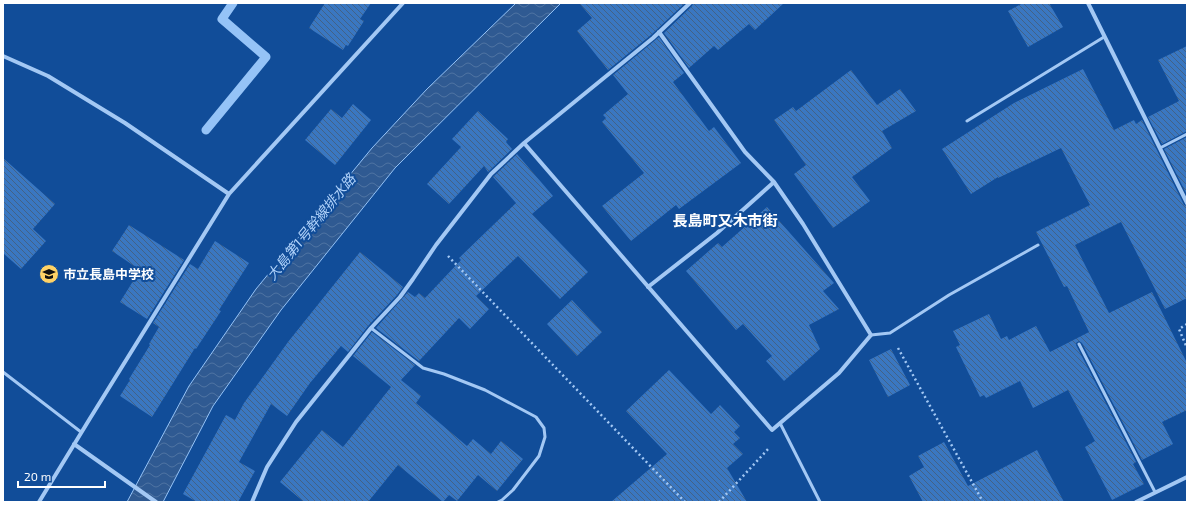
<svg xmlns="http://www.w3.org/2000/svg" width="1190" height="505" viewBox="0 0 1190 505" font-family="'Exo 2','Noto Sans JP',sans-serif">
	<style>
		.water { fill: url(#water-waves); stroke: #95c3f7 }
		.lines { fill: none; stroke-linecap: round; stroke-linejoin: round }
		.stream { stroke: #95c3f7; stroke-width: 9 }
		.building { fill: url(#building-back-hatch) }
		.path { stroke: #a3c8f4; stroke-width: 2.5; stroke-dasharray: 2 3; stroke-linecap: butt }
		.lane { stroke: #a3c8f4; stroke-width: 3 }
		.street { stroke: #a3c8f4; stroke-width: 4 }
		.labels { text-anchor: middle; stroke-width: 4; stroke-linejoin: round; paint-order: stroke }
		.poi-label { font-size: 13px; font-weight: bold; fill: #fff; stroke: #114d99; text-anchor: start }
		.water-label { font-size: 14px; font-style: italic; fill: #b0d2fa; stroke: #114d99 }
		.quarter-label { font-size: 15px; font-weight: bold; fill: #fff; stroke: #114d99 }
	</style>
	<defs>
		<pattern id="water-waves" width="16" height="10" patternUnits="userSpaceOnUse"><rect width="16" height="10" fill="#2f5a92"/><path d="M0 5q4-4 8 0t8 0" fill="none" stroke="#4e73a2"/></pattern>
		<pattern id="building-back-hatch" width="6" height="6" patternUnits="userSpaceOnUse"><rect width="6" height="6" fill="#3a77c1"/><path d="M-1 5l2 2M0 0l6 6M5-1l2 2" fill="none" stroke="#436286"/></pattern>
	</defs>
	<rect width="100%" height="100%" fill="#114d99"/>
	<path class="water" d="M516,3H561L395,168L281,310L213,406L163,502H127L189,386L256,289L372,148L427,89Z"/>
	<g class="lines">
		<path class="stream" d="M206,130L266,57L222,19L233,3"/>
	</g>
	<path class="building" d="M325,3H371L360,19L364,21L348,46L346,45L343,50L309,28Z
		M579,3H685L651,35L608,70L577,31L592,18Z
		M693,3H784L755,30L749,24L718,50L714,46L689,68L664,33L692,6Z
		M1023,3H1049L1063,27L1028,47L1008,11Z
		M659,37L684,73L673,82L709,131L714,127L741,163L679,209L676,205L631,241L602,206L644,173L602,122L606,118L603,115L628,94L613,75Z
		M1187,46V131L1162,144L1148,117L1179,101L1158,60Z
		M1083,69L1114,130L1134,120L1136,124L1142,120L1184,205L1187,206V298L1165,309L1121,222L1075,245L1109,313L1152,292L1187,363V410L1162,422L1173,444L1142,460L1082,343L1079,341L1076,343V345L1136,462L1133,464L1144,484L1112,500L1085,447L1095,441L1068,390L1033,408L1020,381L986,398L984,395L980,397L956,347L960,345L953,331L989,314L1001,339L1007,336L1009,340L1036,326L1050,352L1089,332L1067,286L1064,287L1036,232L1090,205L1061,148L998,178V177L971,194L942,149L1014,103Z
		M851,70L877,105L900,89L916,111L882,131L892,148L852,177L870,201L833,228L794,174L806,165L774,120L793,107L796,111Z
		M353,104L371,120L335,165L305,140L331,109L342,118Z
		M478,111L508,139L506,142L512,149L488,172L484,166L449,204L427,184L461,147L452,139Z
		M1187,137V195L1164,149Z
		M517,154L553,196L532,214L588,272L560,299L518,256L476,296L489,309L470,329L459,318L419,361L376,328L408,292L415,297L419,293L425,298L461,260L459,258L516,203L493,177Z
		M3,158L55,204L33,229L46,241L21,269L3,253Z
		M767,207L834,283L823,291L839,309L809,325L820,349L784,381L766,361L772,356L743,324L736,330L686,271L718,243L722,247Z
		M129,225L184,260L147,319L120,302L140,270L112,251Z
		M215,241L249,263L219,310L221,311L196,349L195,348L152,417L120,396L130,380L129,379L150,345L149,344L159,327L153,323L190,264L198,269Z
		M360,252L403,287L397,295L368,326L348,352L341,346L310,383L287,416L271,404L239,462L255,471L238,502H197L183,494L226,415L235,420L244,403L288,342Z
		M572,300L602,332L577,356L547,324Z
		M372,332L415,365L401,380L421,396L416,403L467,446L473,439L491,454L501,441L523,459L497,491L478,475L457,501L449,495L443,502L398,465L368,502H304L280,482L322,430L343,447L391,387L353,356Z
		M891,349L910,385L888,397L869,360Z
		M669,370L711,414L720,405L740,426L734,432L740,438L733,444L743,454L727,468L747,502H611L667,454L626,411Z
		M944,442L968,486L1037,450L1064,502H923L909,476L924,467L918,456Z"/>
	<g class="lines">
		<path class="path" d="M448,256L685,502
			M1187,324L1179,329L1187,348
			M898,348L983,502
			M719,502L770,447"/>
		<path class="lane" d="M967,121L1104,37
			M1160,148L1187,134
			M371,328L423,368L444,374L485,390L536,417L544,428L545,437L539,456L513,490L502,500L498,502
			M871,335L890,333L949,295L1038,245
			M1079,344L1155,492
			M3,372L81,432
			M780,423L820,502"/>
		<path class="street" d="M1088,3L1187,203
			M659,32L745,152L774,182
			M3,56L48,76L125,123L229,194
			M524,143L772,430L839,373L871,335L803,224L774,182L717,233L648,287
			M74,444L156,502
			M39,502L89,420L229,194L403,3
			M252,502L267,467L296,422L371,328L400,297L413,279L436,245L491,174L524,143L653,38L690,3
			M1136,502L1187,477"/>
	</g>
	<defs>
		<symbol id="school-disc" viewBox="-11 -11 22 22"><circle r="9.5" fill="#ffd266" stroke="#114d99"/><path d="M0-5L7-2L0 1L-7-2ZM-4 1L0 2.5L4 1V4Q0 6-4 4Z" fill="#111"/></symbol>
	</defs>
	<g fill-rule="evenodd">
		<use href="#school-disc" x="38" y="263" width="22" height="22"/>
	</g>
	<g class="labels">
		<g class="poi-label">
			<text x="63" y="279">市立長島中学校</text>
		</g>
		<g class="water-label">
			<text transform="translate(311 227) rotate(-51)" y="5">大島第1号幹線排水路</text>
		</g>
		<g class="quarter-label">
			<text x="725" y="226">長島町又木市街</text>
		</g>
	</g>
	<rect width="1190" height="505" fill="none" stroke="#ffffff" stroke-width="8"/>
	<path d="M18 481v6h87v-6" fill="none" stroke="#ffffff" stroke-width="2"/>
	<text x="24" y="481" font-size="12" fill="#ffffff" stroke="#114d99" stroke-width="3" paint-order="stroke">20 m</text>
</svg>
